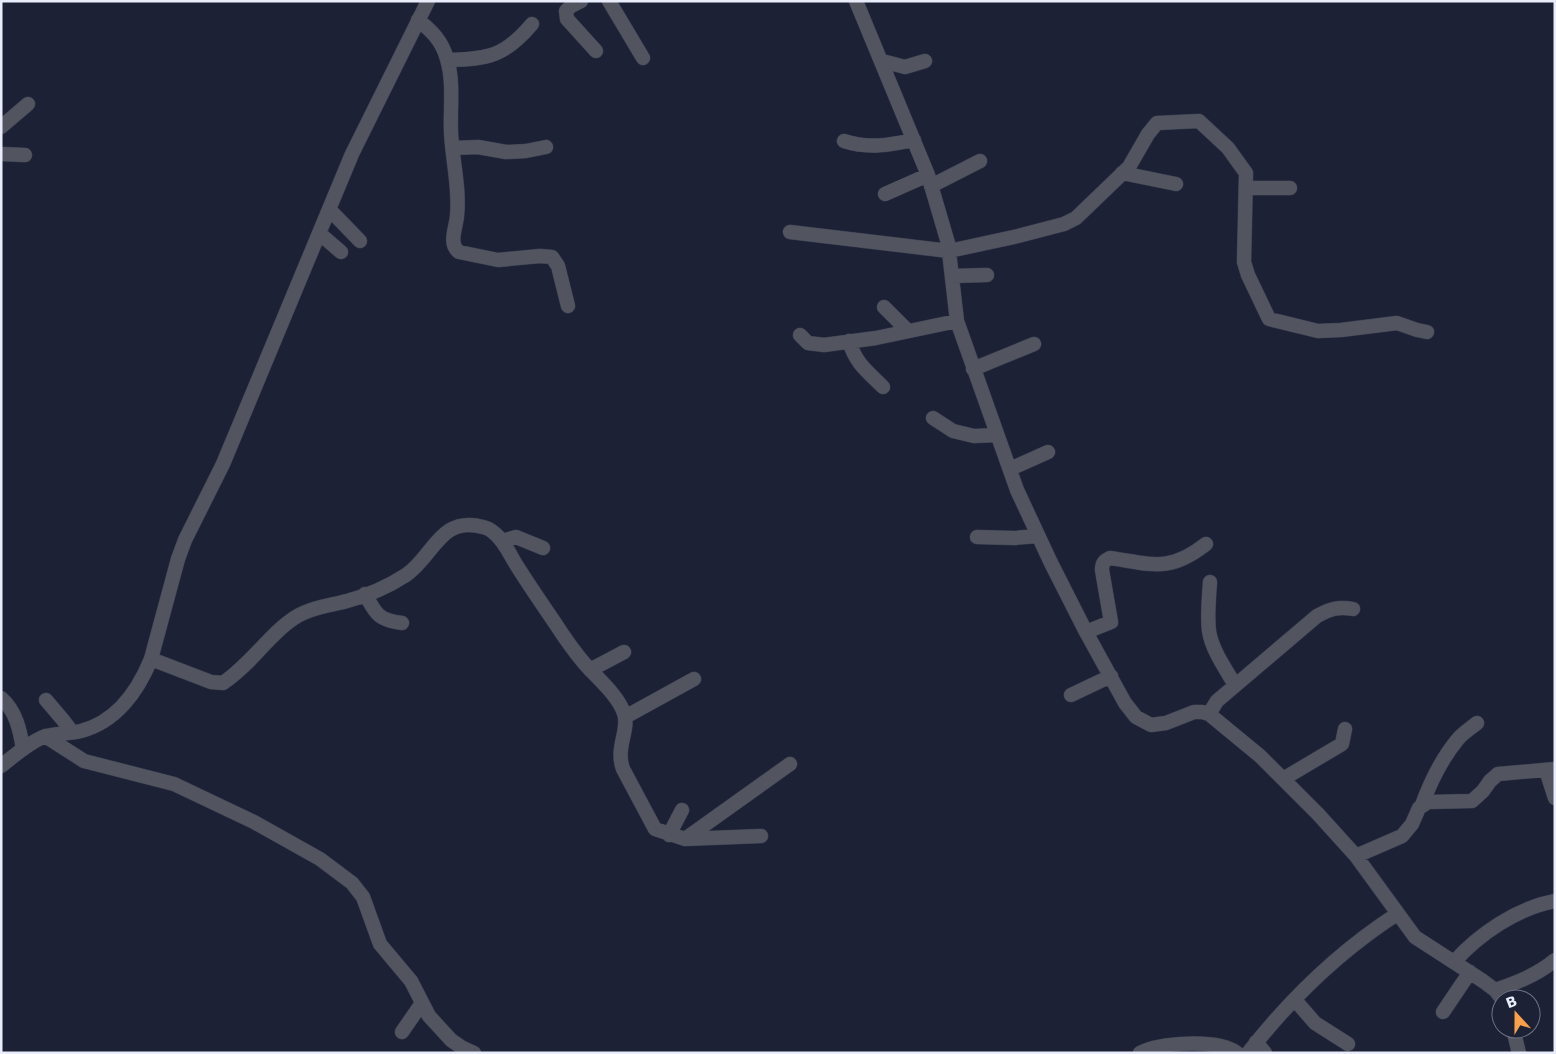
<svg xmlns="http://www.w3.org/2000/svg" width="1556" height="1054" viewBox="0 0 1556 1054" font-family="'DejaVu Sans',sans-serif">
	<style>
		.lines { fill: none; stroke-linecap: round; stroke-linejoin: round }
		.minor-casing { stroke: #393e51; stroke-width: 15 }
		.minor { stroke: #525560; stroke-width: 14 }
	</style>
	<rect width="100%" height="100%" fill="#1c2135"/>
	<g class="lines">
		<defs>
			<path id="minor" d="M581,1L571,6L566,11L567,19L596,51
				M609,1L643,58
				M856,1L928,175L948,243L957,321L1017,490L1051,563L1086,632L1125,703L1136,717L1151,725L1166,723L1194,712H1202L1209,714L1260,756L1318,814L1356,856L1415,937L1483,981L1495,990L1502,999
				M418,20C432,31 442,41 447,59C454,82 450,108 451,132C452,159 460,188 457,216C456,228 448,244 459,252L498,260L540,256L552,257L558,266L568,306
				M448,60C489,59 505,56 532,24
				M882,61L905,67L925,61
				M1,127L28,104
				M844,141C868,149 890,145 914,140
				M453,148L478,147L506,152L526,151L546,147
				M1,154L25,155
				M1122,173L1176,184
				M931,186L980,161
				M1247,188H1290
				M885,194L928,175
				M329,209L360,241
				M790,232L949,251L1018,236L1064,224L1076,218L1129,167L1148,134L1157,123L1199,121L1228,148L1246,173L1244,262L1248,275L1269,319L1318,331L1341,330L1397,323L1417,330L1427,332
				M319,233L341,252
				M952,276L987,275
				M884,307L908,331
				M800,335L808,343L824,345L876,338L957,321
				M849,341C856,364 867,371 883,387
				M973,369L1034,344
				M933,418L953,431L974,436L997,435
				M1010,469L1048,452
				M977,537L1014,538L1038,536
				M502,541L516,537L543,548
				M1210,582C1209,598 1207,615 1209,631C1212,650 1225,668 1235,685
				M365,594C376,614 378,620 402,623
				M1086,632L1111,622L1102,570C1102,563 1104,561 1110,558C1152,564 1169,573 1206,544
				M151,659L211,682L223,683C239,672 252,658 265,644C273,636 281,627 290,621C306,608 328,606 347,601C366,596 389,586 406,575C434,556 440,515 483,527C487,528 491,530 493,532C504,540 510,555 517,566C529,585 542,604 555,623C564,637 573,650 584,663C597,678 617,694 624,713C630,730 615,747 623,769L655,829L685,839L761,836
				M590,670L624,652
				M1071,695L1111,676
				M1,698C16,711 20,730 23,749
				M46,700L63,720L72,732
				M1209,714L1217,701L1317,616C1330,609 1338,606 1353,609
				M625,717L694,679
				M45,736L84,761L174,784L254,822L320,859L352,883L363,897L380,944L411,981L429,1016L451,1040L461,1047L474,1053
				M1,766C14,756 27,744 43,737C54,733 69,734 81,731C116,722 138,691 151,659L178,559L185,540L223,464L352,154L428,1
				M1546,770L1555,798
				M1283,779L1342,744L1345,729
				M1422,805C1430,783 1443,757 1458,739C1463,733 1471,728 1477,723
				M669,835L682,810
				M685,839L790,764
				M1356,856L1402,836L1412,824L1419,808L1428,802L1472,801L1483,791L1490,781L1498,774L1555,769
				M1454,962C1479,934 1517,908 1555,901
				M1495,990C1516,983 1537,975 1555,960
				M1295,1000L1315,1023L1348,1044
				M1443,1012L1470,972
				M1513,1029L1519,1053
				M402,1032L422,1003
				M1256,1042L1265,1053
				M1140,1053C1160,1042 1219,1039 1237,1053
				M1248,1053C1290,999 1340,951 1397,914"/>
		</defs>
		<use href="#minor" class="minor-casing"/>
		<use href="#minor" class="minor"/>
	</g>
	<rect width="1556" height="1054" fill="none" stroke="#e9edfb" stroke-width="5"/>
	<g transform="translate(1516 1014) rotate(339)"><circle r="24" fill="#1c2135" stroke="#6e7384"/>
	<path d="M0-4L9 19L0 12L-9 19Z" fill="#f8a14a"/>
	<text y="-8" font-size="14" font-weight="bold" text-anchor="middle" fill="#e9edfb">B</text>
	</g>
</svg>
